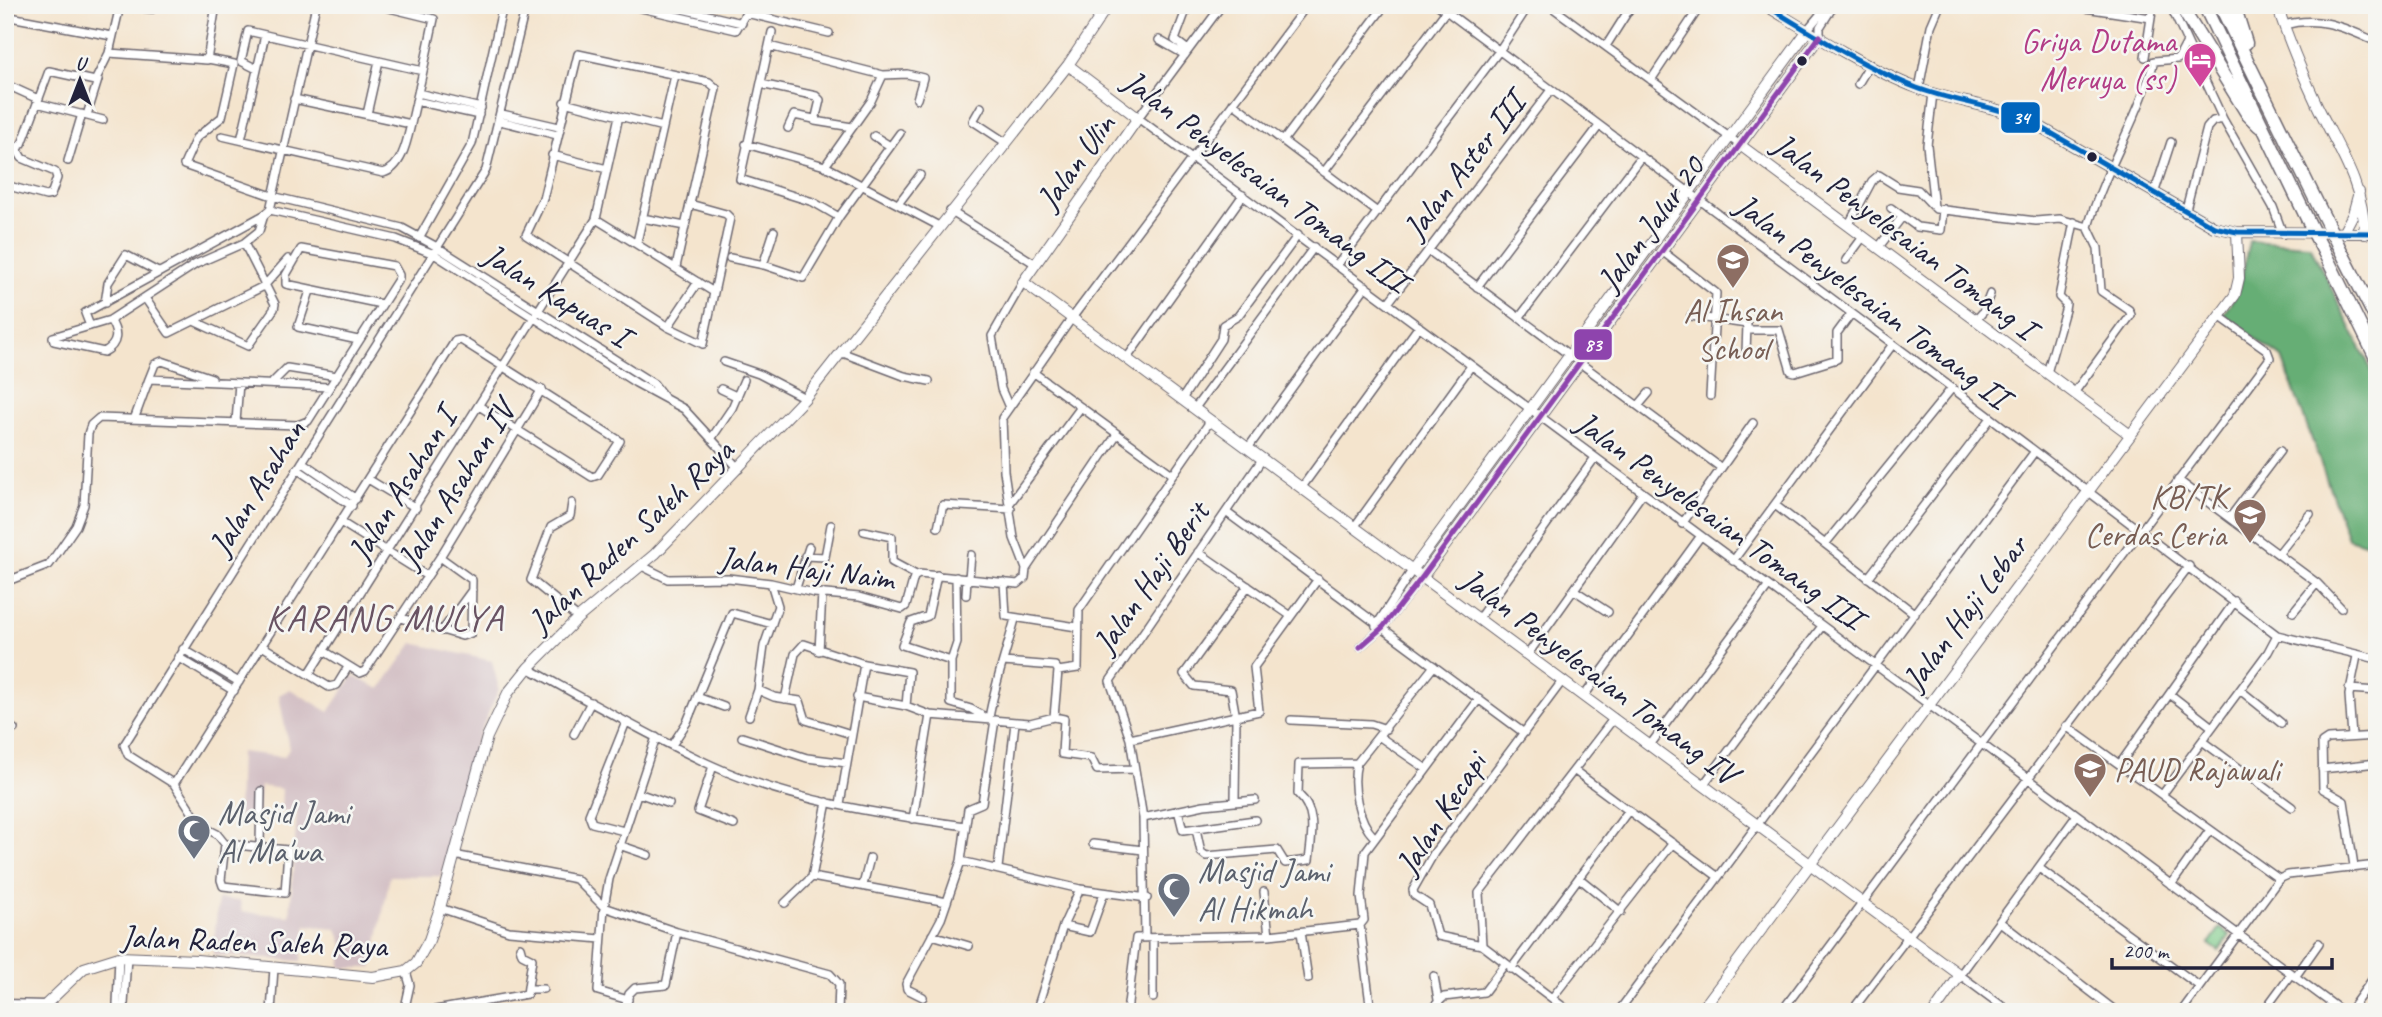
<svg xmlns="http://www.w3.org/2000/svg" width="2382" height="1017" viewBox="0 0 2382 1017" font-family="Caveat,sans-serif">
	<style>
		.industrial { fill: #d2bec3 }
		.green { fill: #7dca88; stroke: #507662; stroke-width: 2 }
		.forest { fill: #66ae74; stroke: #446858; stroke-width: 2 }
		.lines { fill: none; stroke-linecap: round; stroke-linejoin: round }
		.street-casing { stroke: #6c666e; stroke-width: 10 }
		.secondary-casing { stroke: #6c666e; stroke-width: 12 }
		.primary-casing { stroke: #6c666e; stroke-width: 13 }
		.highway-casing { stroke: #6c666e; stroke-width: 15 }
		.street { stroke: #fff; stroke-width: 7 }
		.secondary { stroke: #fff; stroke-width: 10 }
		.primary { stroke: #fff; stroke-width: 10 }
		.highway { stroke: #fff; stroke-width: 12 }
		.highway-bridge-casing { stroke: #6c666e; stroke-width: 15; stroke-linecap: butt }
		.highway-bridge { stroke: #fff; stroke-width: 12 }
		.bus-1-casing { stroke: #f6f6f2; stroke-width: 10 }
		.bus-2-casing { stroke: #f6f6f2; stroke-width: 10 }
		.bus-1 { stroke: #0065bd; stroke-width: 5 }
		.bus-2 { stroke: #8e44ad; stroke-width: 5 }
		.bus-dot { fill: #22223b; stroke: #f6f6f2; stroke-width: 2.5 }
		.labels { text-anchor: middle; stroke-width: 5; stroke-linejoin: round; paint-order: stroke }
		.hotel-label { font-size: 33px; fill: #b23c85; stroke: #f6f6f2; text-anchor: end }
		.street-label { font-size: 33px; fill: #22223b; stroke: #f6f6f2 }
		.education-label { font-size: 33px; fill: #785e54; stroke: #f6f6f2 }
		.worship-label { font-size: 33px; fill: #5b616d; stroke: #f6f6f2; text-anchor: start }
		.quarter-label { font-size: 37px; letter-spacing: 2px; fill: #695363; stroke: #f6f6f2 }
		.line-badge { stroke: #f6f6f2; stroke-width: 2.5 }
		.badge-label { font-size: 19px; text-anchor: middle; font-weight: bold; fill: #fff }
	</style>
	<rect width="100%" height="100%" fill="#f6f6f2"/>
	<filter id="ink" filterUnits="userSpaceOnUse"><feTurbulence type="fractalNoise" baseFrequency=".0143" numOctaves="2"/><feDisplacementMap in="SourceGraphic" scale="14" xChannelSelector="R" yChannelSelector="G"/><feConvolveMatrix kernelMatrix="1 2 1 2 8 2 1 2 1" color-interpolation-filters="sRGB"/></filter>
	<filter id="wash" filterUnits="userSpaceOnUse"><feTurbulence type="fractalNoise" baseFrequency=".00686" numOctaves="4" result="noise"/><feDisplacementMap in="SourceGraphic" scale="28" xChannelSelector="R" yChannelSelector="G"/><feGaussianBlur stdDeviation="1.57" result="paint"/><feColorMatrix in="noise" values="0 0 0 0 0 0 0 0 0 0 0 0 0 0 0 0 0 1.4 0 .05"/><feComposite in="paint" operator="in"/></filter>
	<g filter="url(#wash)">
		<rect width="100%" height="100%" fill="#f4e4cd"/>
		<path class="industrial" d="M413,643L492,661L499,689L477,739L441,876H390L372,968H340L343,945L337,929L306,925L301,961L213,955L218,899L240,901L242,912L290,916L297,811H281L282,789L260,786L257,818L238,817L240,752L284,757L289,749L279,695L290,689L329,712L353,676L380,689Z"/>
		<path class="green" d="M2220,928L2230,935L2219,951L2209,944Z"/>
		<path class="forest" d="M2249,241L2310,245L2377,381V547L2348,538L2282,358L2223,315L2240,288Z"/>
	</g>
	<g filter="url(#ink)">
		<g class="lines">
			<defs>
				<path id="street" d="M628,5L736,30L746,13L829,33
					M665,5L742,23
					M1188,5L1175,40L1188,50
					M1222,5L1138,118L2343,1012
					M1438,5L1952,388L2277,635L2377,659
					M1549,5L1740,145
					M2066,5L2151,18
					M2170,5L2223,119L2273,207L2283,234
					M2366,6L2377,10
					M5,16L112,36
					M2284,25C2321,15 2344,28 2377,42
					M1808,29L1828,5
					M772,32L740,179L813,202L839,217
					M1820,36V27L1834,5
					M1159,40L1185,55
					M769,46L883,75L907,74L923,78L917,99
					M1606,46L1632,5
					M109,53L207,60L216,5
					M578,54L709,82L716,88L690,204L726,214L730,218L703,344L668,327L526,235L543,199Z
					M2145,57L2153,5
					M208,59L234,64L222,117L196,138L184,165L272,196L402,228L437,247L654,384L664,397
					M257,69L241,61L248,31L423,71L434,19L377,5
					M1651,80L1701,5
					M5,84L38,99
					M761,84L816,96L820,100L815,121L852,127
					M1858,84L1870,64
					M1919,89L1931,26L1940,5
					M418,93L481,108
					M1933,93L1927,145L1934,207
					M416,101L479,115
					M564,102L663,127
					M37,103L103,120
					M1233,103L1376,211
					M981,107L973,121L1005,142
					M367,114L379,61
					M502,114L559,127
					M87,115L98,80
					M500,121L557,135
					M411,124L423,71
					M788,128L794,115L814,119
					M222,136L383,173C402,168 407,141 411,124L294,99
					M874,136L890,146
					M241,140L265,35
					M1283,141L1385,5
					M746,144L825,166L939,226
					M5,145L16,148L22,144L49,71L95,81L109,53L119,10L125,6L152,9L158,5
					M552,155L607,169
					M68,161L82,114
					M825,166L871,101L883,75
					M1324,172L1446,11
					M5,185L46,196L51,195L57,178L55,172L22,158L16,148
					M2154,194L2171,142
					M898,204L920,175
					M1891,208L1917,227L1941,230L1943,209
					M270,210L396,239L434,254L636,383L684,409L739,469
					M950,211L1034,263
					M2185,213L2207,128L2213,121L2223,119
					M642,218L685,226
					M596,219L712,291
					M1848,226L1872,181L1879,175L1898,187L1918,190L1936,209L2036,221L2060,219L2088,227L2098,248L2101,291L2129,310L2131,315L2074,393
					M2088,227C2105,169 2139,118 2154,61L2178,59L2186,44
					M419,238L472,144L503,5
					M637,242L675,75
					M1878,248L1902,217
					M1428,250L1720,467
					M1662,251L1716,293L1710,396
					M730,258L764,265L803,278L839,217L900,133
					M1846,260L1863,237
					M1338,264L1499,51L1529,5
					M763,265L774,231
					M676,267L690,204
					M1477,287L1599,126
					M310,291L298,327L358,340
					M145,298L169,333L264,286L288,259
					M105,303L108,283L126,255L158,272
					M1388,303L1551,90
					M1691,316L1747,324L1746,353
					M1519,318L1641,157
					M1976,320L1983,312L1990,294
					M196,322L248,346L274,309L275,304L244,243
					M90,326L85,313L264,215
					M668,327L698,282
					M1747,330H1779L1791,371L1795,372L1837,359V333L1851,314
					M53,337L110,320L196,264L244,243L259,231L264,215L270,210L316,5
					M53,337L54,341L104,352C119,344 118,332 110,320
					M843,353L904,376L929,381
					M1127,358L1243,195
					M724,362L759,374L805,398
					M1033,372L1172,474
					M2047,373L2065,310L2066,304L2059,297L2074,222
					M149,379L155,364L162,361L212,378
					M271,384L287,368L337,376
					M721,389L738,397
					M1182,399L1221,339L1223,325L1238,316L1298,235
					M1008,405L1001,389L992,336L1023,282
					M1638,406L1649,393
					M1195,408L1314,247
					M135,417L149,379L329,387
					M236,422L239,383
					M711,439L732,408L744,380
					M1248,448L1366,286
					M302,462L356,499
					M297,469L352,506
					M368,479L416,508
					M2178,480L2317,583L2341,608
					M1302,487L1419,326
					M572,503L570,516L551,527L531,580L578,618
					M1010,503L1081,407
					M1775,505L1915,614
					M1226,512L1524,733
					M2231,516L2280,451
					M342,523L427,576
					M1682,524L1753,423
					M1355,526L1471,366
					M938,527L943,505L1011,509
					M864,531L892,537V562L916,575
					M1825,544L1952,388
					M1198,552L1291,616
					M2279,553L2310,514
					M805,556L825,557L831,525
					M1733,561L1893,344
					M642,566L668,579L728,578L771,583L814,593L859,597L902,609L906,606L914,577L919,574L1018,584L1025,578L1026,569L1117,434
					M1026,569L1014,538L1004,471L1002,418L1072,318L1307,5
					M937,575L928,616L911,622L902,645L951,661V703L971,709L985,717
					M969,578L971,555
					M1868,578L1991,418
					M5,582L49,565L76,526L84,505L88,434L91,425L99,418L298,425L308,421L399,278V275L394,266L301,249L286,275V284L381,304
					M1004,582L1006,616L1077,627
					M796,588L809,547
					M1574,590L1608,612
					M966,595L967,578
					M2293,612L2317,583
					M401,618L462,636L471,633L472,580L440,557
					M1479,618L1594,459
					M1376,626L1413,569
					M442,631L472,590
					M262,646L329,687L337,685L348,667
					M1360,647L1383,627L1423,576
					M183,649L239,682
					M324,651L360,673L365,671L440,557L542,389
					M819,651L822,593
					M1528,654L1642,494
					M178,657L234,691
					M951,661L957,643L956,577
					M1003,662L1055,666L1058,670
					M528,668C588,701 649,736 711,765C789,801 881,814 965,826
					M309,674L596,219L619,116
					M1563,680L1434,853L1413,890L1414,895L1429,905L1438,936L1482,945L1570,1012
					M2349,689L2377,691
					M758,690L774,697L800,701L806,720L851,734
					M2240,690L2281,723
					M2171,695L2212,727
					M1584,696L1700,537
					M697,697L724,707
					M857,697L906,706L930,715L1030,723L1054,717L1064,719L1062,754L1091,758L1097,770L1135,769
					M785,699L795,654L804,644L864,664L909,672L906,706
					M749,716L758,690L764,646L778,606L771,583
					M1054,717L1058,671L1078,668L1079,610L1211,420
					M989,718C995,683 1006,653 1015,619
					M1291,720L1371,724L1386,729
					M2066,726L2279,879
					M5,729H14
					M574,734L591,702
					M742,737L807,758L847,763
					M1380,737L1425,768
					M2352,737L2349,695L2357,656
					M1130,739L1259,711L1254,667L1318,579
					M2202,741L2292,807
					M672,745L687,722L732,613L772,624
					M1650,745L1768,587
					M2120,764L2235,601
					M713,766L698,811L734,825
					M2322,769L2377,763
					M1575,771L1717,876
					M174,784L455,341L461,340L620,441L598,475L592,477L479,406
					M1704,784L1822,626
					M638,793L669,804
					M2162,795L2268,652L2277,635
					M1235,801L1236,718L1231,690L1194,686L1184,674L1248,586
					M827,802L812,877L947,902
					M840,804L864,664
					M1178,810L1183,830L1255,820
					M1143,818L1204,805L1255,800
					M913,819L930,715
					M1196,829L1201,852L1206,856L1277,850L1285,863L1309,860C1312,835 1317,811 1298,794L1299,764L1357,763
					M624,831L592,823L589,815L626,722
					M1374,837C1358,821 1351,785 1357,763L1434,666
					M225,844L221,880L223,886L285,893L288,850L225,844L217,834L201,826L174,784L128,755L124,745L486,170L526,5
					M1093,844L1143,850
					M260,845L261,791
					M619,845L648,855
					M454,855L576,879L604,907L598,991L628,1000
					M961,861L1080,889L1147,898
					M2354,866L2344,801L2323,789L2322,743L2328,739L2377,736
					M998,868L1015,723
					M2039,868L2199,986
					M1579,878L1621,912
					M863,885L870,858
					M2171,885L2210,830
					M1264,892L1269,935
					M785,903L812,877
					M440,908L509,931L601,939
					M2000,922L2117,1012
					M1360,925L1364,920L1361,896L1365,852L1479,699
					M1063,926L1090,932L1104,893
					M677,932L830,974L839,984L838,1012
					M1301,932L1308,979
					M932,935L969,946
					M1145,938L1143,818L1130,739L1110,681L1263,458
					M1153,939V998
					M1482,945L1479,893L1614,718
					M119,957L117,1004L120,1010
					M1511,969L1629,810
					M1434,976L1438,1000
					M2295,977L2319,943
					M528,989H543
					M923,997L907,989L906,984L941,919L961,861L968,809L982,803L995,720
					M1552,998L1673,843
					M120,1012L124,1005L127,957
					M271,1012L274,968
					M404,1012L410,985L406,971
					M424,1012L527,994L532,959L522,954L520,947
					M624,1012L629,994L635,988L666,985L677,932L604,907L609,879L656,737
					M1036,1012L1063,926L1080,889
					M1127,1012L1136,938L1269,935L1360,925L1371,1012
					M1428,1012L1444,997L1484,992L1505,964
					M1618,1012L2035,451
					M1781,1012L2270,358L2267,350L2219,316
					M1851,1012L2189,566
					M2010,1012L1960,975L2077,815
					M2181,1012L2279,879L2288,875L2377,865
					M2263,1012L2291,974
					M2349,1012L2377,973"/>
				<path id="secondary" d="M1765,5C1809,32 1870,70 1917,88C1954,102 1993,105 2030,121L2214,227L2237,232L2377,233
					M2277,5C2288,39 2302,73 2317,105C2338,149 2363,183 2365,234
					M1068,65L1138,118L1023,282L1960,975L1934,1012
					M1740,145L2129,434
					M2342,235L2353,214L2359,192
					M1413,569L1808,30
					M1423,576L1820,36
					M38,1012L84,968L119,957L197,960L373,977L406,971L416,963L429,940L440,908L487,737L508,693L528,668L578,618L655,554L805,398L1068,65L1108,5
					M1700,1012L2235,295L2239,278L2237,232"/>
				<path id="primary" d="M5,1005L44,1006"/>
				<path id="highway" d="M2180,5L2248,115L2259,126
					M2204,5L2314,233
					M2220,5L2321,211
					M2234,5L2246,43
					M2338,245L2377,321
					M2324,252L2377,360"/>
			</defs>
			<use href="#street" class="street-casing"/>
			<use href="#secondary" class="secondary-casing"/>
			<use href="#primary" class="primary-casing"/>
			<use href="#highway" class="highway-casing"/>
			<use href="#street" class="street"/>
			<use href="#secondary" class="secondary"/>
			<use href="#primary" class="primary"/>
			<use href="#highway" class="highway"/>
			<defs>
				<path id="highway-bridge" d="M2321,211L2338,245
					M2314,233L2324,252"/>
			</defs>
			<use href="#highway-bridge" class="highway-bridge-casing"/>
			<use href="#highway-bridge" class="highway-bridge"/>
			<defs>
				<path id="bus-1" d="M1765,5C1809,32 1870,70 1917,88C1954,102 1993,105 2030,121L2214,227L2237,232L2377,233"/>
				<path id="bus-2" d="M1360,647L1383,627L1423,576L1820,36"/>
			</defs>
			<use href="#bus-1" class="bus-1-casing"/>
			<use href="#bus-2" class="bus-2-casing"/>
			<use href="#bus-1" class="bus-1"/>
			<use href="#bus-2" class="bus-2"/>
		</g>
	</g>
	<defs>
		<symbol id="hotel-pin" viewBox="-11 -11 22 30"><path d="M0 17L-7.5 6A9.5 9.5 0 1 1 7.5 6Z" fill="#d1479c" stroke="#f6f6f2"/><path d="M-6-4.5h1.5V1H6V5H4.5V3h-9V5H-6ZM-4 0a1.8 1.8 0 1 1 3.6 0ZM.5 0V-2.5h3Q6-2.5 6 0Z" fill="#fff"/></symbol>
		<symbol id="school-pin" viewBox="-11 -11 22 30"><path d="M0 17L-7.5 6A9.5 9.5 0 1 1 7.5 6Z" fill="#8d6e63" stroke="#f6f6f2"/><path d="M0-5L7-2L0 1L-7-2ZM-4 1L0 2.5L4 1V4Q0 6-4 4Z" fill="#fff"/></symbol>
		<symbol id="mosque-pin" viewBox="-11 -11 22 30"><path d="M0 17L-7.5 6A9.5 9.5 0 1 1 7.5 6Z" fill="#6b7280" stroke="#f6f6f2"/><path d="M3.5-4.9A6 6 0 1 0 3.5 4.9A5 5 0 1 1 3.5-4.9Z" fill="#fff"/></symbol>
	</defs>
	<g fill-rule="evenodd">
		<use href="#hotel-pin" x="2181" y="40" width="38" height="52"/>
		<use href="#school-pin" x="1714" y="241" width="38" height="52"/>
		<use href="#school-pin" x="2231" y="496" width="38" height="52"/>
		<use href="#school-pin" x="2071" y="750" width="38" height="52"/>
		<use href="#mosque-pin" x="175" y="812" width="38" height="52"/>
		<use href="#mosque-pin" x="1155" y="870" width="38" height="52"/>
	</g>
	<g class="bus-dot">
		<circle cx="1802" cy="61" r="6"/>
		<circle cx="2092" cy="157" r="6"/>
	</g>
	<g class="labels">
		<g class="hotel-label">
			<text x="2176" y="52">Griya Dutama<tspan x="2176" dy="38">Meruya (ss)</tspan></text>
		</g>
		<g class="street-label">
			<text transform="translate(1075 161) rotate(-54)" y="12">Jalan Ulin</text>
			<text transform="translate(1463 165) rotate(-52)" y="12">Jalan Aster III</text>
			<text transform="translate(1266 180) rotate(37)" y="12">Jalan Penyelesaian Tomang III</text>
			<text transform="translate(1650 223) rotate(-54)" y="12">Jalan Jalur 20</text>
			<text transform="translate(1905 235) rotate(37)" y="12">Jalan Penyelesaian Tomang I</text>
			<text transform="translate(557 294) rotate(32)" y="12">Jalan Kapuas I</text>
			<text transform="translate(1873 300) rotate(37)" y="12">Jalan Penyelesaian Tomang II</text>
			<text transform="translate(401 484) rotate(-58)" y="12">Jalan Asahan I</text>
			<text transform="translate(455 484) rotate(-58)" y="12">Jalan Asahan IV</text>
			<text transform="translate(256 487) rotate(-58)" y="12">Jalan Asahan</text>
			<text transform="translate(1720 519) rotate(36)" y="12">Jalan Penyelesaian Tomang III</text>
			<text transform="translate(630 535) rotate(-43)" y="12">Jalan Raden Saleh Raya</text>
			<text transform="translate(807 567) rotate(7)" y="12">Jalan Haji Naim</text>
			<text transform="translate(1150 577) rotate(-55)" y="12">Jalan Haji Berit</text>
			<text transform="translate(1964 612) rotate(-53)" y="12">Jalan Haji Lebar</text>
			<text transform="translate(1600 675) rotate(37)" y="12">Jalan Penyelesaian Tomang IV</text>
			<text transform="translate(1440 813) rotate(-57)" y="12">Jalan Kecapi</text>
			<text transform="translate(254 940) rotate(2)" y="12">Jalan Raden Saleh Raya</text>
		</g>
		<g class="education-label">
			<text x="1733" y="322">Al Ihsan<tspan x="1733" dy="38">School</tspan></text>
			<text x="2226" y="508" text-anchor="end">KB/TK<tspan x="2226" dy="38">Cerdas Ceria</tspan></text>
			<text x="2114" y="781" text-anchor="start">PAUD Rajawali</text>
		</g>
		<g class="worship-label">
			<text x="218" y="824">Masjid Jami<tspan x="218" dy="38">Al Ma'wa</tspan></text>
			<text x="1198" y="882">Masjid Jami<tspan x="1198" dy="38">Al Hikmah</tspan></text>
		</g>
		<g class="quarter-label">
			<text x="385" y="630">KARANG MULYA</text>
		</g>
	</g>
	<g class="line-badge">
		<rect x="2000" y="101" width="41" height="33" rx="7" fill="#0065bd"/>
		<rect x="1573" y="328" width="40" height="33" rx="7" fill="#8e44ad"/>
	</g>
	<g class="badge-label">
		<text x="2021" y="124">34</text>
		<text x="1593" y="351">83</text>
	</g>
	<rect width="2382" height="1017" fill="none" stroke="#f6f6f2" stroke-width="28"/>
	<g transform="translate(80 80)" stroke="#f6f6f2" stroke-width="5" paint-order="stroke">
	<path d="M0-5L12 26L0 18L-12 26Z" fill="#22223b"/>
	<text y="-10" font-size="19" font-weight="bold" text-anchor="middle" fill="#22223b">U</text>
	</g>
	<path d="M2112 958v10h220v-10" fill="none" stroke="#22223b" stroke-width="3.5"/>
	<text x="2123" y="958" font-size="21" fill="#22223b" stroke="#f6f6f2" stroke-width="5" paint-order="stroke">200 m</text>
</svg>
